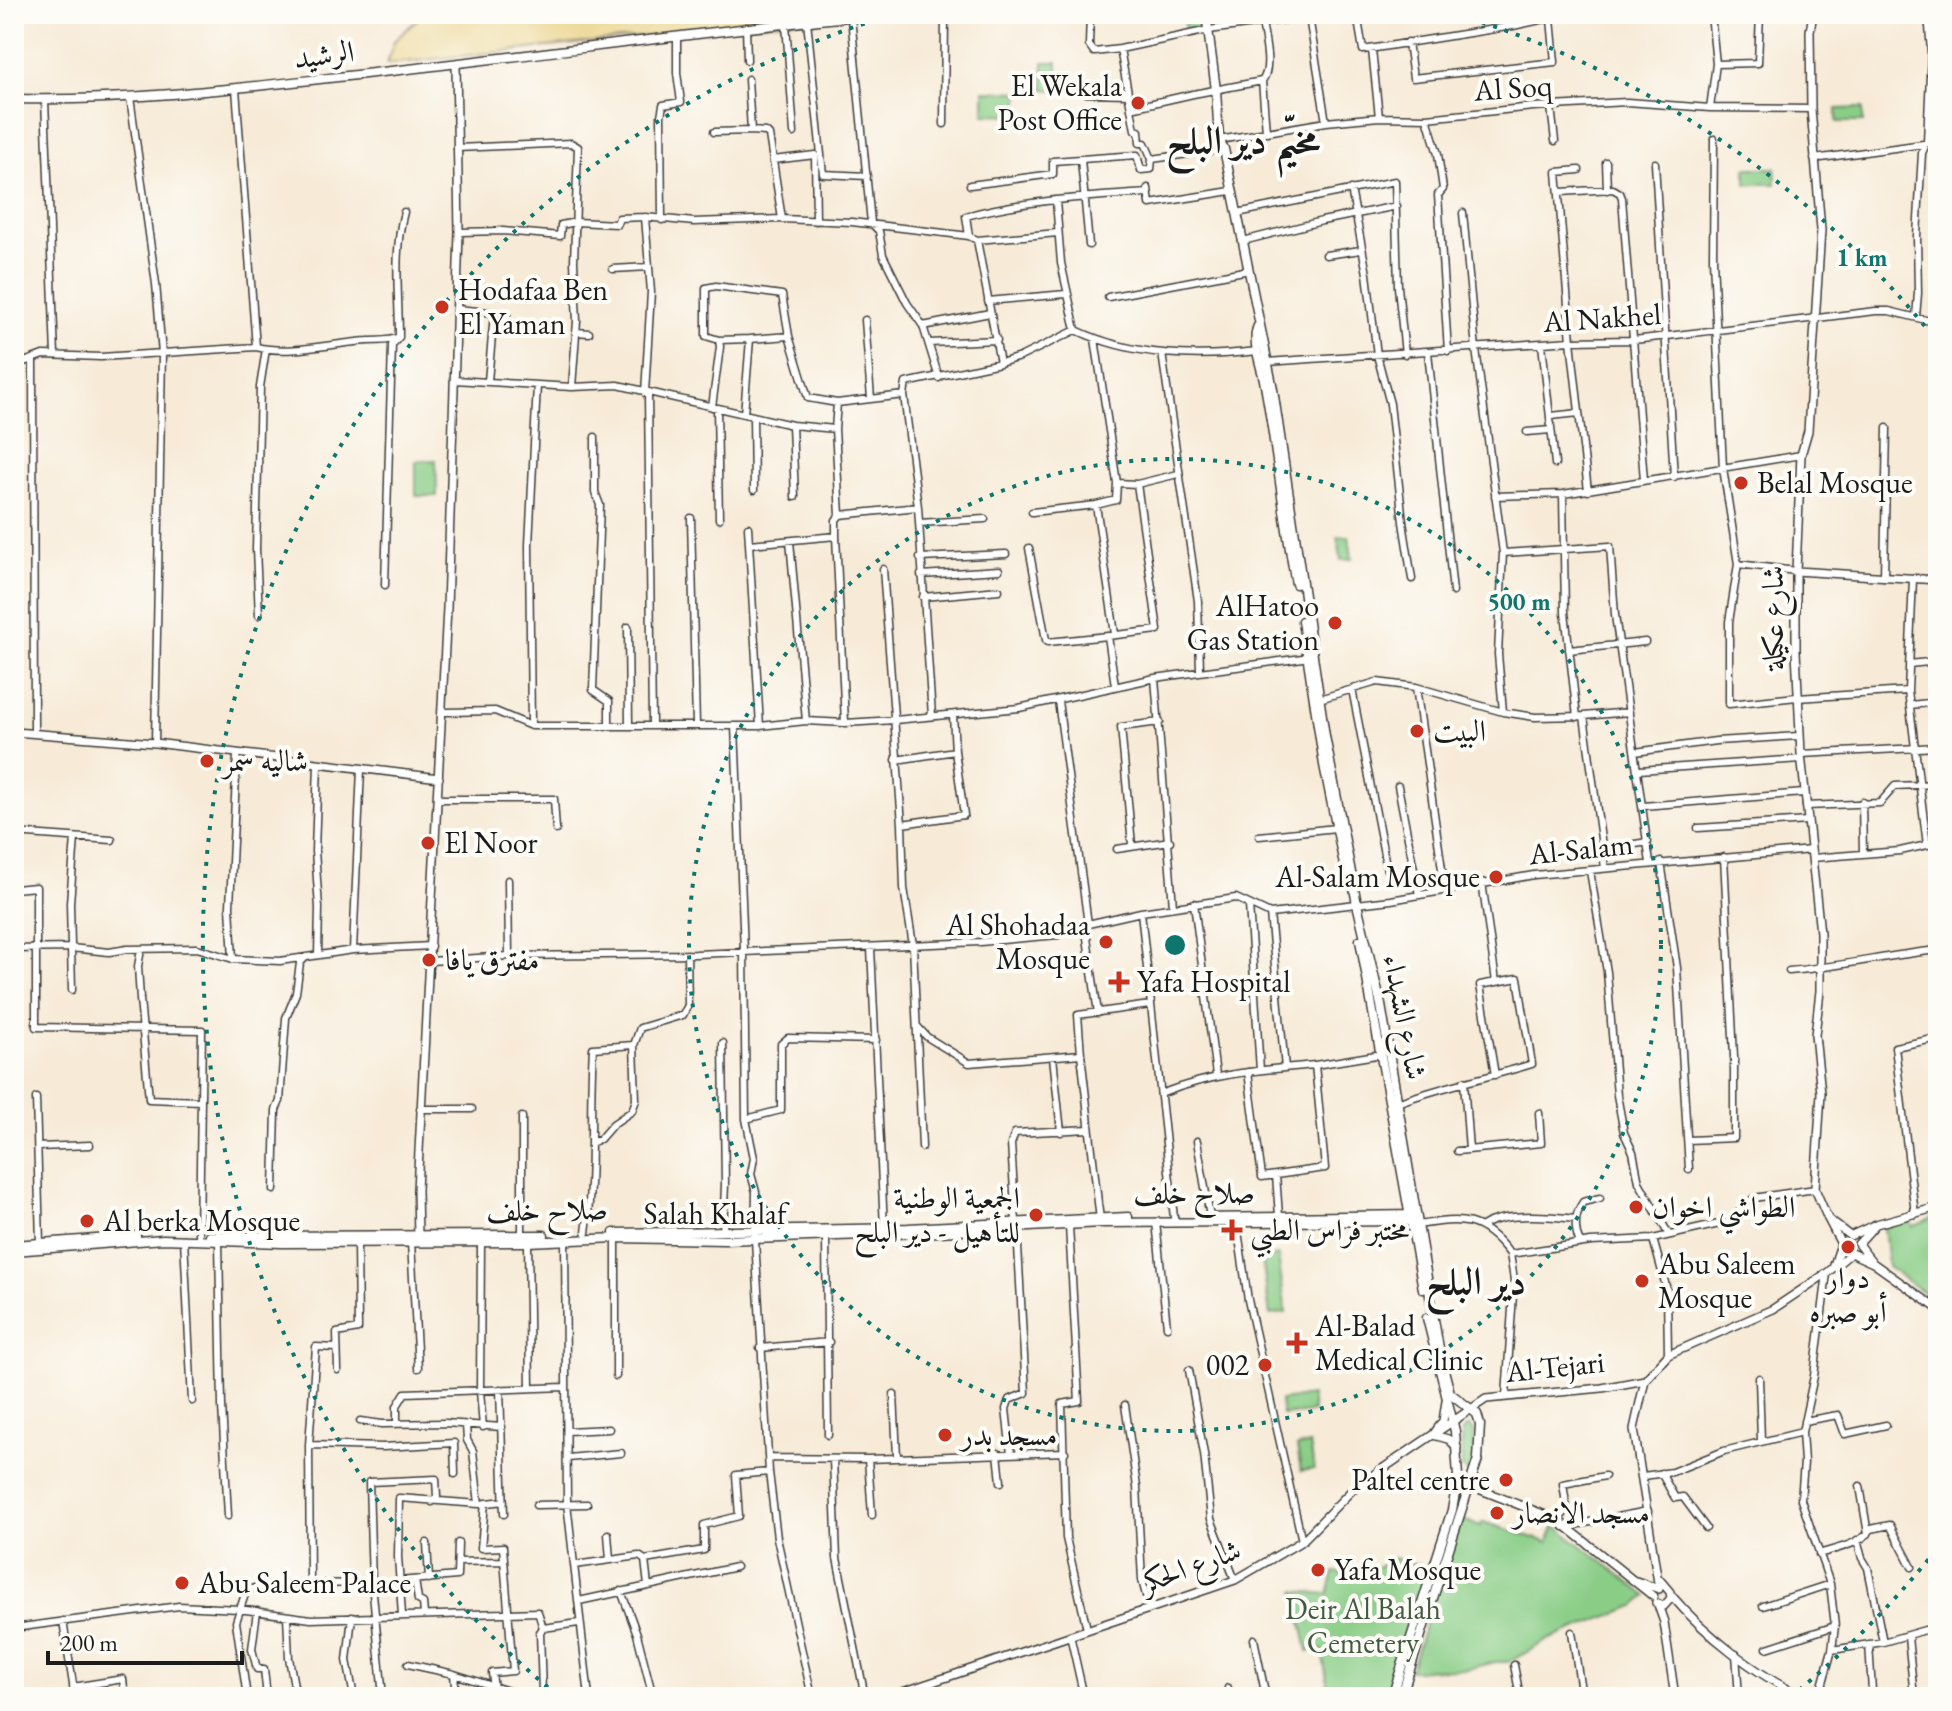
<svg xmlns="http://www.w3.org/2000/svg" width="1952" height="1711" viewBox="0 0 1952 1711" font-family="'EB Garamond',Amiri,serif">
	<style>
		.green { fill: #89cd86; stroke: #527451; stroke-width: 2 }
		.sand { fill: #eeda9e; stroke: #857b5d; stroke-width: 2 }
		.lines { fill: none; stroke-linecap: round; stroke-linejoin: round }
		.minor-casing { stroke: #3d3b38; stroke-width: 9 }
		.tertiary-casing { stroke: #3d3b38; stroke-width: 10 }
		.secondary-casing { stroke: #3d3b38; stroke-width: 11 }
		.minor { stroke: #fff; stroke-width: 6 }
		.tertiary { stroke: #fff; stroke-width: 7 }
		.secondary { stroke: #fff; stroke-width: 8 }
		.ring { fill: none; stroke: #0f766e; stroke-width: 4; stroke-dasharray: 4 8 }
		.poi-dot { fill: #c8321e; stroke: #fdfcf7; stroke-width: 3 }
		.labels { text-anchor: middle; stroke-width: 8; stroke-linejoin: round; paint-order: stroke }
		.street-label { font-size: 30px; fill: #1c1c1c; stroke: #fdfcf7 }
		.poi-label { font-size: 30px; fill: #1c1c1c; stroke: #fdfcf7; text-anchor: start }
		.park-label { font-size: 30px; fill: #425a41; stroke: #fdfcf7 }
		.district-label { font-size: 38px; font-weight: bold; fill: #1c1c1c; stroke: #fdfcf7 }
		.centre { fill: #0f766e; stroke: #fdfcf7; stroke-width: 4 }
		.ring-label { font-size: 24px; text-anchor: middle; font-weight: bold; fill: #0f766e; stroke: #fdfcf7; stroke-width: 8; stroke-linejoin: round; paint-order: stroke }
	</style>
	<rect width="100%" height="100%" fill="#fdfcf7"/>
	<filter id="ink" filterUnits="userSpaceOnUse"><feTurbulence type="fractalNoise" baseFrequency=".0125" numOctaves="2"/><feDisplacementMap in="SourceGraphic" scale="16" xChannelSelector="R" yChannelSelector="G"/><feConvolveMatrix kernelMatrix="1 2 1 2 8 2 1 2 1" color-interpolation-filters="sRGB"/></filter>
	<filter id="wash" filterUnits="userSpaceOnUse"><feTurbulence type="fractalNoise" baseFrequency=".006" numOctaves="4" result="noise"/><feDisplacementMap in="SourceGraphic" scale="32" xChannelSelector="R" yChannelSelector="G"/><feGaussianBlur stdDeviation="1.8" result="paint"/><feColorMatrix in="noise" values="0 0 0 0 0 0 0 0 0 0 0 0 0 0 0 0 0 1.4 0 .05"/><feComposite in="paint" operator="in"/></filter>
	<g filter="url(#wash)">
		<rect width="100%" height="100%" fill="#f7ebd8"/>
		<path class="green" d="M1183,14H1200L1202,28L1185,30Z
			M1044,62H1058V90L1043,89Z
			M984,91L1019,92V115L984,114Z
			M1863,108V122H1837V109Z
			M1746,168H1775L1776,184H1746Z
			M436,460L437,496H416V461Z
			M1349,536L1352,559L1341,560L1338,537Z
			M1938,1212V1303L1888,1267L1884,1227L1910,1220L1913,1227L1933,1218L1932,1214Z
			M1278,1256L1286,1313L1270,1315L1262,1259Z
			M1311,1396L1313,1412L1282,1415L1280,1400Z
			M1468,1426L1473,1431V1467L1468,1472L1462,1468V1431Z
			M1310,1444L1314,1469L1301,1471L1297,1447Z
			M1460,1519L1481,1526L1483,1522L1548,1542L1555,1525L1647,1596L1635,1606L1550,1639L1509,1662H1495L1467,1669L1410,1670Z
			M1392,1558L1430,1567L1388,1691L1329,1693L1322,1650L1308,1651L1295,1591L1328,1594L1334,1572L1362,1576Z"/>
		<path class="sand" d="M423,14H855L387,64L394,41Z"/>
	</g>
	<g filter="url(#ink)">
		<g class="lines">
			<defs>
				<path id="minor" d="M1090,14L1089,45L1094,52L1120,49L1209,30L1329,14
					M1357,14L1363,50L1513,26L1563,15
					M851,17L871,223L879,231L883,255L907,303L923,326L939,378
					M1309,17L1326,122
					M807,21L823,174L867,176
					M1262,22C1264,39 1273,67 1262,81L1266,131
					M786,24L794,133
					M746,27L747,60
					M1408,42L1413,78L1555,62L1551,19
					M1120,49L1135,130L1139,131L1140,143H1145L1152,159
					M1372,50L1379,117
					M1716,64L1758,63L1760,14
					M748,79L751,131L766,132L769,135L782,219
					M236,89L256,347
					M1086,93L1128,94
					M130,97L156,284L162,354L155,743
					M45,100L55,355
					M1551,107L1555,141
					M1131,108L1193,94L1262,81
					M1710,108L1716,64L1711,14
					M1427,118L1438,154L1443,189L1438,195L1448,351
					M944,124L945,14
					M714,132L751,131
					M1714,139L1713,259L1723,468L1738,564L1796,571
					M1219,140L1326,122L1379,117L1427,118L1533,107L1627,102L1710,108L1811,109
					M457,148L571,143L578,147L574,262L577,321L572,387
					M1814,159L1938,142
					M773,160L815,155L816,221
					M1081,160L1089,245
					M1606,162L1607,190
					M1655,163L1674,477
					M1579,170L1557,172L1571,341L1588,491
					M970,185L1053,174V161L1137,155L1141,170L1151,169L1152,159L1224,149
					M1148,188L1150,204L1231,191
					M1351,189L1367,274L1377,355L1390,404L1403,522L1412,579
					M1560,192L1613,189L1620,193L1622,198L1644,480
					M1056,201L1061,263L1076,330C1133,357 1197,358 1258,351
					M1237,213L1395,181L1398,287L1405,354
					M1463,213L1476,349L1503,553L1498,654L1503,712
					M662,220L661,116L663,105L681,102L677,73V37
					M459,232L503,231L560,236L561,225L576,222L617,224L619,218L645,217L694,222L782,219L852,222L969,236L977,240L1058,233
					M969,236L966,216C1024,200 1088,197 1148,193
					M977,240L1000,363
					M1243,241L1322,221L1397,206
					M1326,255L1361,250
					M613,269L649,267
					M1108,297L1249,270
					M988,301L1066,294
					M457,309L507,314
					M1916,317L1918,293L1917,236L1922,153L1927,142L1931,52L1928,14
					M865,320L871,399
					M1935,323L1938,392
					M923,326L990,313
					M576,332L589,333
					M1095,339L1117,483L1137,484L1178,474
					M719,340L750,339
					M929,343L997,340
					M1542,344L1555,464
					M1428,352L1453,592
					M1162,353L1198,601L1200,670
					M33,359L34,733
					M14,361L24,362L43,355L101,357L256,347C293,355 331,343 368,341C379,340 389,342 399,337
					M1267,362L1571,341L1634,340L1876,311H1889L1938,323
					M454,380L572,387L618,385L792,425L835,429L837,403L808,398L789,336L782,295L716,286L706,288V336L719,340L720,347L712,407
					M488,381L494,314
					M645,393L651,292L645,217
					M648,394L652,724
					M837,403L904,395
					M717,408L719,519
					M744,414L750,339L789,336
					M753,416L754,490
					M1551,416L1579,413
					M792,425L795,497
					M835,429L840,515L836,520V536L845,723
					M1527,432L1551,430
					M595,437V492L600,505L593,690L609,701V726
					M1563,494L1565,612L1577,717
					M1495,496L1563,494L1801,455
					M1096,505L1115,634
					M1032,512L1096,505L1116,500L1117,483
					M840,515L918,507
					M691,518L696,726
					M919,523L985,519
					M748,527L760,726
					M790,541L806,721
					M750,544L836,536
					M1029,548L1046,640L1048,642L1108,636L1115,686
					M1503,553L1610,546L1615,615L1650,863
					M920,558L1006,554
					M1738,564L1729,622V704L1797,697
					M883,569L902,824L904,888L913,945L922,1147
					M921,575L999,570
					M1884,577L1887,428
					M1913,579L1908,691L1927,845L1938,843
					M385,585L392,345L399,337C399,295 393,252 404,212
					M923,597L999,590
					M259,615L256,549L260,387L266,349
					M628,627L629,725
					M1108,636L1158,630L1137,484
					M1569,650L1645,642
					M1909,664L1938,661
					M1155,678L1173,906
					M1416,687L1445,890
					M1352,689L1387,870
					M1797,698L1908,691
					M1319,699L1377,682L1416,687L1503,712L1535,717L1584,716L1629,712
					M1058,701L1088,924L1086,931L1098,1013
					M1910,705L1938,702
					M446,712L495,711L531,726H760L806,721L845,723L895,720L1019,708L1155,678L1310,657
					M932,716L918,507L904,395L906,383L1000,363L1020,357L1076,330
					M1584,716L1605,868
					M531,726L529,545L537,385
					M735,726L744,951L746,1119L754,1158L751,1174L756,1192L755,1240L769,1472L777,1538L812,1697
					M1635,752L1716,741L1800,736
					M1801,754L1938,747
					M896,760L955,751
					M1639,770L1801,759
					M1398,786L1419,895
					M438,799H554L556,830
					M1862,802L1863,854
					M1643,806L1804,793
					M1806,806L1880,803L1895,786L1938,784
					M902,824L964,815L955,751L953,715
					M1698,828L1808,821
					M14,833L112,840
					M1259,836L1336,828
					M1132,845L1121,727L1160,722
					M1117,849L1170,841
					M1603,849L1648,842
					M1812,858L1900,851L1927,845
					M1661,862L1677,968L1689,1169
					M1590,871L1607,972L1617,1095L1624,1133L1633,1152L1639,1182L1669,1235
					M508,880L509,956
					M1482,882L1496,982
					M14,889L36,887V1027L202,1030L199,1236
					M1194,903L1216,1075
					M1249,905L1260,1070
					M1141,912L1174,1218
					M1270,914L1285,1068
					M871,948L884,1228
					M14,949L71,948L109,952L127,949L197,948L233,959L280,961L353,950L431,946
					M141,950L138,966L140,999L149,1099L200,1101
					M353,950L361,769
					M318,955L319,908L315,851L318,764
					M233,959L230,906L237,755
					M430,961L509,956L696,954L980,942L1058,935L1088,924L1141,912L1236,898L1270,914L1391,900L1534,875L1811,850
					M1789,971C1839,967 1888,955 1938,950
					M72,990L70,903L75,838
					M917,1026L927,1037L969,1063L1081,1054L1100,1220
					M723,1043L725,1184L723,1232
					M1081,1054L1078,1015L1150,1005
					M1053,1057L1061,1132
					M1315,1065L1382,1054
					M1464,1081L1469,1150
					M1163,1093C1213,1073 1261,1070 1315,1065L1325,1168L1262,1177L1248,1072
					M36,1098L40,1243
					M1397,1103C1442,1086 1487,1078 1532,1064L1518,978L1480,985L1495,1075
					M420,1109H472
					M522,1117V1236
					M746,1119L781,1110V1044L788,1038L876,1040
					M1688,1140L1734,1138V1057L1724,857
					M1197,1141L1210,1217
					M591,1143L600,1139L613,1124L632,1111L636,1100L634,1045L640,1028L683,1015L688,1005L687,954
					M38,1147L90,1145
					M1457,1151L1541,1143L1539,1113
					M1276,1175L1279,1216
					M274,1190L276,1110L280,1101L286,1018L296,993L300,963L306,957
					M1915,1214L1895,1047L1938,1038
					M1016,1222L1011,1144L1015,1133L1089,1129
					M1156,1222L1167,1327
					M1237,1224L1248,1300L1302,1541
					M1418,1225C1462,1218 1481,1216 1510,1254L1591,1242L1653,1239L1728,1222L1754,1198L1815,1189
					M1069,1226L1079,1401L1062,1404L1066,1538L1087,1629
					M1482,1226C1503,1212 1551,1216 1576,1219
					M586,1233C594,1172 589,1110 593,1048L634,1045
					M826,1236L828,1435
					M184,1239L192,1401
					M565,1239L567,1503L589,1697
					M1653,1239L1667,1290L1668,1355
					M219,1241L222,1406L228,1516
					M411,1242L418,1368
					M481,1242L480,1391L483,1427
					M528,1242L530,1388
					M1580,1243C1574,1229 1574,1215 1583,1202L1600,1198
					M760,1348L829,1342
					M338,1370L337,1333L358,1329L357,1242
					M1189,1370L1204,1454L1211,1519L1235,1580
					M616,1376V1238
					M1759,1378L1761,1441
					M500,1389L504,1514
					M894,1394L897,1457
					M1506,1396L1514,1280L1510,1254
					M1125,1405L1137,1487L1142,1580L1149,1607
					M360,1421L382,1424L445,1423L502,1427
					M1804,1421L1838,1415L1845,1434L1886,1425
					M397,1423V1406L405,1393L564,1387
					M466,1425L467,1440L473,1451L479,1504
					M567,1431L609,1429
					M309,1445L383,1447L454,1443L455,1474
					M998,1453L1001,1482
					M1011,1454L1006,1409L1009,1400L1026,1393L1017,1228
					M568,1458L621,1453
					M769,1458L868,1459L1065,1452
					M833,1459L837,1558L865,1697
					M868,1459L872,1515
					M1661,1473L1675,1498L1683,1497L1706,1528
					M1643,1476L1672,1472L1724,1451L1802,1432
					M1860,1486L1868,1534
					M485,1503L481,1548L503,1547L513,1671L492,1673L495,1697
					M536,1505L587,1504
					M1558,1520L1567,1510L1563,1484L1605,1476
					M1564,1527L1648,1511
					M608,1534L610,1560
					M1857,1540L1862,1558L1868,1568L1883,1642
					M427,1543L429,1579
					M1819,1554C1834,1549 1863,1544 1871,1529L1890,1525L1912,1567
					M458,1562L503,1561
					M575,1565L639,1556L645,1560
					M415,1580L418,1600L423,1603L424,1614
					M399,1581L457,1576L458,1543
					M310,1584L372,1583
					M648,1586L645,1560L704,1550V1525L739,1516L736,1475L769,1472
					M621,1591L637,1634L653,1697
					M579,1601L736,1567
					M1763,1606L1830,1584
					M257,1611L252,1649L257,1669H264L267,1697
					M402,1615L398,1557L399,1498L479,1504L504,1501
					M287,1616L289,1658L296,1697
					M352,1617L347,1660L354,1697
					M63,1621L75,1697
					M14,1628L179,1606L239,1609L311,1619L538,1612L543,1628L579,1623
					M1572,1632L1582,1697
					M1070,1635L1084,1697
					M1908,1637L1914,1697
					M1254,1639L1266,1697
					M1869,1644L1872,1691
					M1767,1648L1835,1626
					M1832,1650L1883,1642L1925,1630L1938,1629
					M1736,1654L1739,1697
					M408,1664L454,1674L518,1694L589,1696
					M1514,1665L1520,1697
					M454,1674L456,1697
					M73,1687L123,1679L125,1697
					M1228,1688L1230,1697
					M917,1689L918,1697
					M542,1692L540,1632L543,1628
					M247,1697L236,1622L246,1591L263,1585L310,1584L309,1445L316,1347L337,1348
					M383,1697L372,1583L369,1482L436,1479L437,1497L432,1502
					M1819,1697L1832,1650L1835,1626L1830,1584L1801,1500L1804,1462L1802,1432L1814,1376L1827,1273"/>
				<path id="tertiary" d="M1813,14L1810,31L1811,109L1821,230L1808,431L1801,455L1796,571V651L1801,754L1820,933V991L1815,1035L1821,1093L1815,1189L1828,1219
					M1796,571L1938,580
					M14,732L155,743L439,778
					M1876,1224L1938,1207
					M418,1237L417,1190L447,608L459,232L456,65
					M1873,1263L1938,1309
					M1446,1401L1443,1421L1433,1435L1448,1439L1457,1447
					M1458,1477L1471,1486L1558,1520L1654,1597
					M1636,1581L1659,1589L1634,1429L1645,1380L1668,1355L1773,1309L1827,1273L1851,1253L1873,1263L1858,1244L1876,1224L1850,1236L1828,1219L1841,1244L1834,1265
					M1671,1595C1704,1634 1757,1675 1803,1697
					M1656,1603L1664,1606L1671,1598L1670,1592L1659,1579
					M1658,1605L1664,1622L1675,1697
					M888,1697L1235,1580L1302,1541L1354,1488L1486,1399L1602,1388L1645,1380"/>
				<path id="secondary" d="M1206,14L1216,90L1219,140L1224,149L1273,389L1325,736L1357,904L1381,1005L1440,1355L1450,1393L1477,1414L1480,1425L1478,1459L1401,1697
					M14,99C132,102 248,87 365,74C536,55 706,31 877,14
					M1258,326C1251,340 1261,365 1264,380C1277,448 1283,516 1296,584
					M1302,621L1324,765L1347,880
					M1360,940L1423,1289
					M1201,1218L1416,1215
					M614,1233L908,1228L1128,1217
					M210,1236L544,1235
					M14,1245L136,1236
					M14,1251L163,1239L282,1243L528,1242L616,1238L725,1240L921,1233L1101,1223L1417,1221
					M1392,1697L1452,1510L1458,1477L1455,1431L1427,1318"/>
			</defs>
			<use href="#minor" class="minor-casing"/>
			<use href="#tertiary" class="tertiary-casing"/>
			<use href="#secondary" class="secondary-casing"/>
			<use href="#minor" class="minor"/>
			<use href="#tertiary" class="tertiary"/>
			<use href="#secondary" class="secondary"/>
		</g>
	</g>
	<g class="ring">
		<circle cx="1175" cy="945" r="486"/>
		<path d="M1936 1550A972 972 0 0 1 1793 1695M557 1695A972 972 0 0 1 891 15M1459 15A972 972 0 0 1 1936 340"/>
	</g>
	<g class="poi-dot">
		<circle cx="1138" cy="103" r="8"/>
		<circle cx="442" cy="307" r="8"/>
		<circle cx="1741" cy="483" r="8"/>
		<circle cx="1335" cy="623" r="8"/>
		<circle cx="1417" cy="731" r="8"/>
		<circle cx="207" cy="761" r="8"/>
		<circle cx="428" cy="843" r="8"/>
		<circle cx="1496" cy="877" r="8"/>
		<circle cx="1106" cy="942" r="8"/>
		<circle cx="429" cy="960" r="8"/>
		<path d="M1115 970h8v8h8v8h-8v8h-8v-8h-8v-8h8z"/>
		<circle cx="1636" cy="1207" r="8"/>
		<circle cx="1036" cy="1215" r="8"/>
		<circle cx="87" cy="1221" r="8"/>
		<path d="M1228 1218h8v8h8v8h-8v8h-8v-8h-8v-8h8z"/>
		<circle cx="1848" cy="1247" r="8"/>
		<circle cx="1642" cy="1281" r="8"/>
		<path d="M1293 1331h8v8h8v8h-8v8h-8v-8h-8v-8h8z"/>
		<circle cx="1265" cy="1365" r="8"/>
		<circle cx="945" cy="1435" r="8"/>
		<circle cx="1506" cy="1480" r="8"/>
		<circle cx="1497" cy="1513" r="8"/>
		<circle cx="1318" cy="1570" r="8"/>
		<circle cx="182" cy="1583" r="8"/>
	</g>
	<g class="labels">
		<g class="street-label">
			<text transform="translate(324 55) rotate(-7)" y="10">الرشيد</text>
			<text transform="translate(1513 88) rotate(-4)" y="10">Al Soq</text>
			<text transform="translate(1602 318) rotate(-4)" y="10">Al Nakhel</text>
			<text transform="translate(1773 618) rotate(-90)" y="10">شارع عكيلة</text>
			<text transform="translate(1581 849) rotate(-6)" y="10">Al-Salam</text>
			<text transform="translate(1405 1017) rotate(79)" y="10">شارع الشهداء</text>
			<text x="1194" y="1203">صلاح خلف</text>
			<text transform="translate(547 1210) rotate(-1)" y="10">صلاح خلف</text>
			<text x="715" y="1224">Salah Khalaf</text>
			<text transform="translate(1555 1367) rotate(-6)" y="10">Al-Tejari</text>
			<text transform="translate(1191 1566) rotate(-20)" y="10">شارع الحكر</text>
		</g>
		<g class="poi-label">
			<text x="1122" y="96" text-anchor="end">El Wekala<tspan x="1122" dy="34">Post Office</tspan></text>
			<text x="458" y="300">Hodafaa Ben<tspan x="458" dy="34">El Yaman</tspan></text>
			<text x="1757" y="493">Belal Mosque</text>
			<text x="1319" y="616" text-anchor="end">AlHatoo<tspan x="1319" dy="34">Gas Station</tspan></text>
			<text x="1433" y="741">البيت</text>
			<text x="223" y="771">شاليه سمر</text>
			<text x="444" y="853">El Noor</text>
			<text x="1480" y="887" text-anchor="end">Al-Salam Mosque</text>
			<text x="1090" y="935" text-anchor="end">Al Shohadaa<tspan x="1090" dy="34">Mosque</tspan></text>
			<text x="445" y="970">مفترق يافا</text>
			<text x="1137" y="992">Yafa Hospital</text>
			<text x="1020" y="1208" text-anchor="end">الجمعية الوطنية<tspan x="1020" dy="34">للتأهيل - دير البلح</tspan></text>
			<text x="1652" y="1217">الطواشي اخوان</text>
			<text x="103" y="1231">Al berka Mosque</text>
			<text x="1250" y="1240">مختبر فراس الطبي</text>
			<text x="1658" y="1274">Abu Saleem<tspan x="1658" dy="34">Mosque</tspan></text>
			<text x="1848" y="1288" text-anchor="middle">دوار<tspan x="1848" dy="34">أبو صبره</tspan></text>
			<text x="1315" y="1336">Al-Balad<tspan x="1315" dy="34">Medical Clinic</tspan></text>
			<text x="1249" y="1375" text-anchor="end">002</text>
			<text x="961" y="1445">مسجد بدر</text>
			<text x="1490" y="1490" text-anchor="end">Paltel centre</text>
			<text x="1513" y="1523">مسجد الانصار</text>
			<text x="1334" y="1580">Yafa Mosque</text>
			<text x="198" y="1593">Abu Saleem Palace</text>
		</g>
		<g class="park-label">
			<text x="1363" y="1619">Deir Al Balah<tspan x="1363" dy="34">Cemetery</tspan></text>
		</g>
		<g class="district-label">
			<text x="1243" y="153">مخيّم دير البلح</text>
			<text x="1476" y="1294">دير البلح</text>
		</g>
	</g>
	<circle cx="1175" cy="945" r="12" class="centre"/>
	<g class="ring-label">
		<text x="1862" y="266">1 km</text>
		<text x="1519" y="610">500 m</text>
	</g>
	<rect width="1952" height="1711" fill="none" stroke="#fdfcf7" stroke-width="48"/>
	<path d="M48 1651v12h194v-12" fill="none" stroke="#1c1c1c" stroke-width="4"/>
	<text x="60" y="1651" font-size="24" fill="#1c1c1c" stroke="#fdfcf7" stroke-width="6" paint-order="stroke">200 m</text>
</svg>
